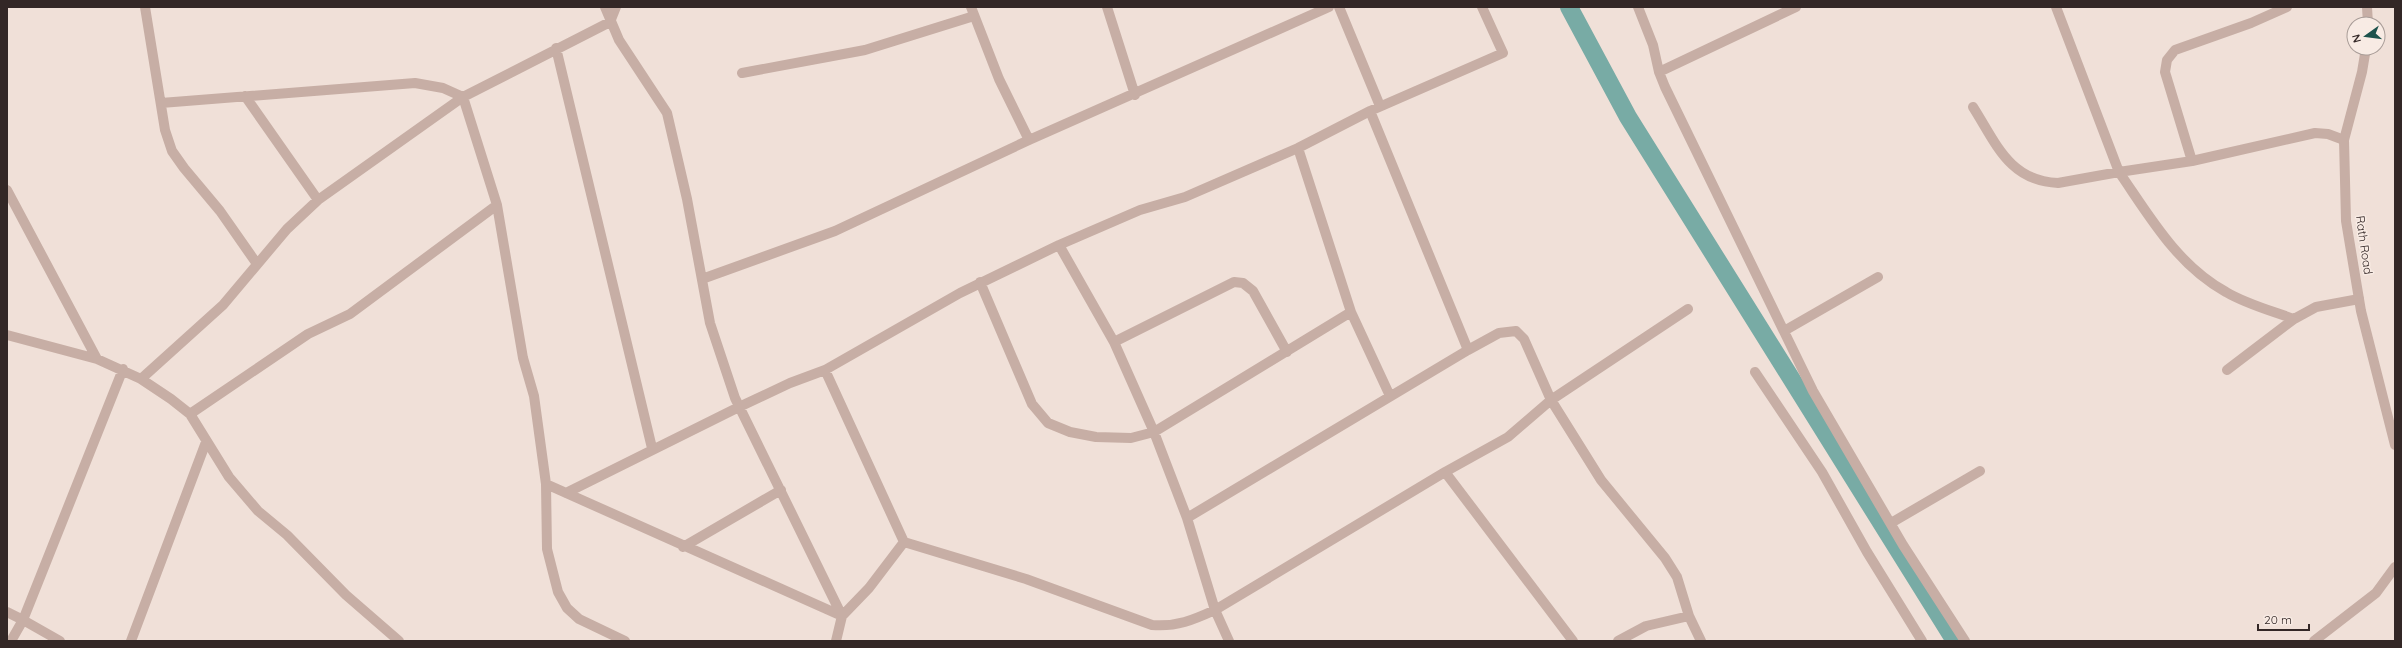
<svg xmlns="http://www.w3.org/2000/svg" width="2402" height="648" viewBox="0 0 2402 648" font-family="Quicksand,sans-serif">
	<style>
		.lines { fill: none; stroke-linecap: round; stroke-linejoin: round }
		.canal { stroke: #78aba5; stroke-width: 18 }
		.minor { stroke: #c7aea5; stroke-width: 10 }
		.tertiary { stroke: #c7aea5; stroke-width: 10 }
		.labels { text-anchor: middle; stroke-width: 3; stroke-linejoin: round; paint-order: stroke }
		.street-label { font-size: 12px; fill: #332726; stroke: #f8ebe4 }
	</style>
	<rect width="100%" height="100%" fill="#f0e0d8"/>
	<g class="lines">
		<path class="canal" d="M1569,7L1628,117L1955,641"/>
		<path class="minor" d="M145,7L165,130L172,151L184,168L220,211L257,264
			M605,7L619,40L667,113L687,199L710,323L735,398L842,616L836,641
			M971,7L999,79L1029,140
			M1107,7L1135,95
			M1339,7L1380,106
			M1638,7L1653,45L1659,72L1665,87L1813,391L1903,545L1965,641
			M2056,7L2119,172L2192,161L2315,133L2328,134L2344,140
			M556,48L652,448
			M1659,72L1796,7
			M742,73L865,50L974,16
			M245,96L318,200
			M161,103L415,83L443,88L463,97L497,205L523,358L534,396L546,484L547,549L558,592L567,608L579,619L625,641
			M1973,107C1996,143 2009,181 2058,183L2119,172C2150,217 2177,265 2226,292C2246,304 2272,311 2294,319
			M1370,111L1468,350
			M1298,148L1351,312L1390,396
			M2192,161L2165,72L2167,60L2175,50L2251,23L2287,7
			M7,190L97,359
			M1059,245L1114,342L1154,432L1187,518L1215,610L1229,641
			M702,279L835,231L1029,140L1329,7
			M980,282L1032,404L1048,423L1070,432L1096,437L1131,438L1154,432L1351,312
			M1784,331L1878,277
			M7,335L97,359L141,379L171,399L190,414L229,477L258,511L287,535L346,595L399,641
			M1114,342L1234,282L1243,283L1253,291L1287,352
			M825,370L904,542L1026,579L1152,625C1177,627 1193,620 1215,610L1445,472L1508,437L1551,400L1688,309
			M2227,370L2294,319L2316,307L2359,299
			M1755,372L1822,472L1867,552L1922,641
			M141,379L223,305L287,229L318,200L463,97L610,22L616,7
			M190,414L308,334L350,314L497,205
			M1445,472L1573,641
			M546,484L842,616L869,588L904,542
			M566,493L739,407L790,383L825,370L960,293L1059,245L1140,210L1185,197L1298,148L1370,111L1503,53L1482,7
			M1187,518L1468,350L1499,333L1516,331L1524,339L1551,400L1601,480L1665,558L1677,577L1689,616L1701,641
			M1891,523L1980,471
			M683,547L781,490
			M7,612L23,620L11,641
			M60,641L23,620L123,369
			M131,641L206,442
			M1618,641L1646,626L1689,616"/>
		<path class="tertiary" d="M2367,7L2368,24
			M2366,48L2362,72L2344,140L2346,221L2361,311L2395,445
			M2314,641L2376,593L2395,567"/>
	</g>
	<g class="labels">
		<g class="street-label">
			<text transform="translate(2364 245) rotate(82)" y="4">Rath Road</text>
		</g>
	</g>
	<rect width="2402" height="648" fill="none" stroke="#332726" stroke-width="16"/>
	<g transform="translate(2366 36) rotate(256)"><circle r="19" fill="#f8ebe4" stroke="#a99d98"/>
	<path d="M0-3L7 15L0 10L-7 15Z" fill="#1d524c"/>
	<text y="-6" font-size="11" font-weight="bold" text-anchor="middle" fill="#332726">N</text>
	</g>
	<path d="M2258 624v6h51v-6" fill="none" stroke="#332726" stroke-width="2"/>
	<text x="2264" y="624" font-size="12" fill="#332726" stroke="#f8ebe4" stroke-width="3" paint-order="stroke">20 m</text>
</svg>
